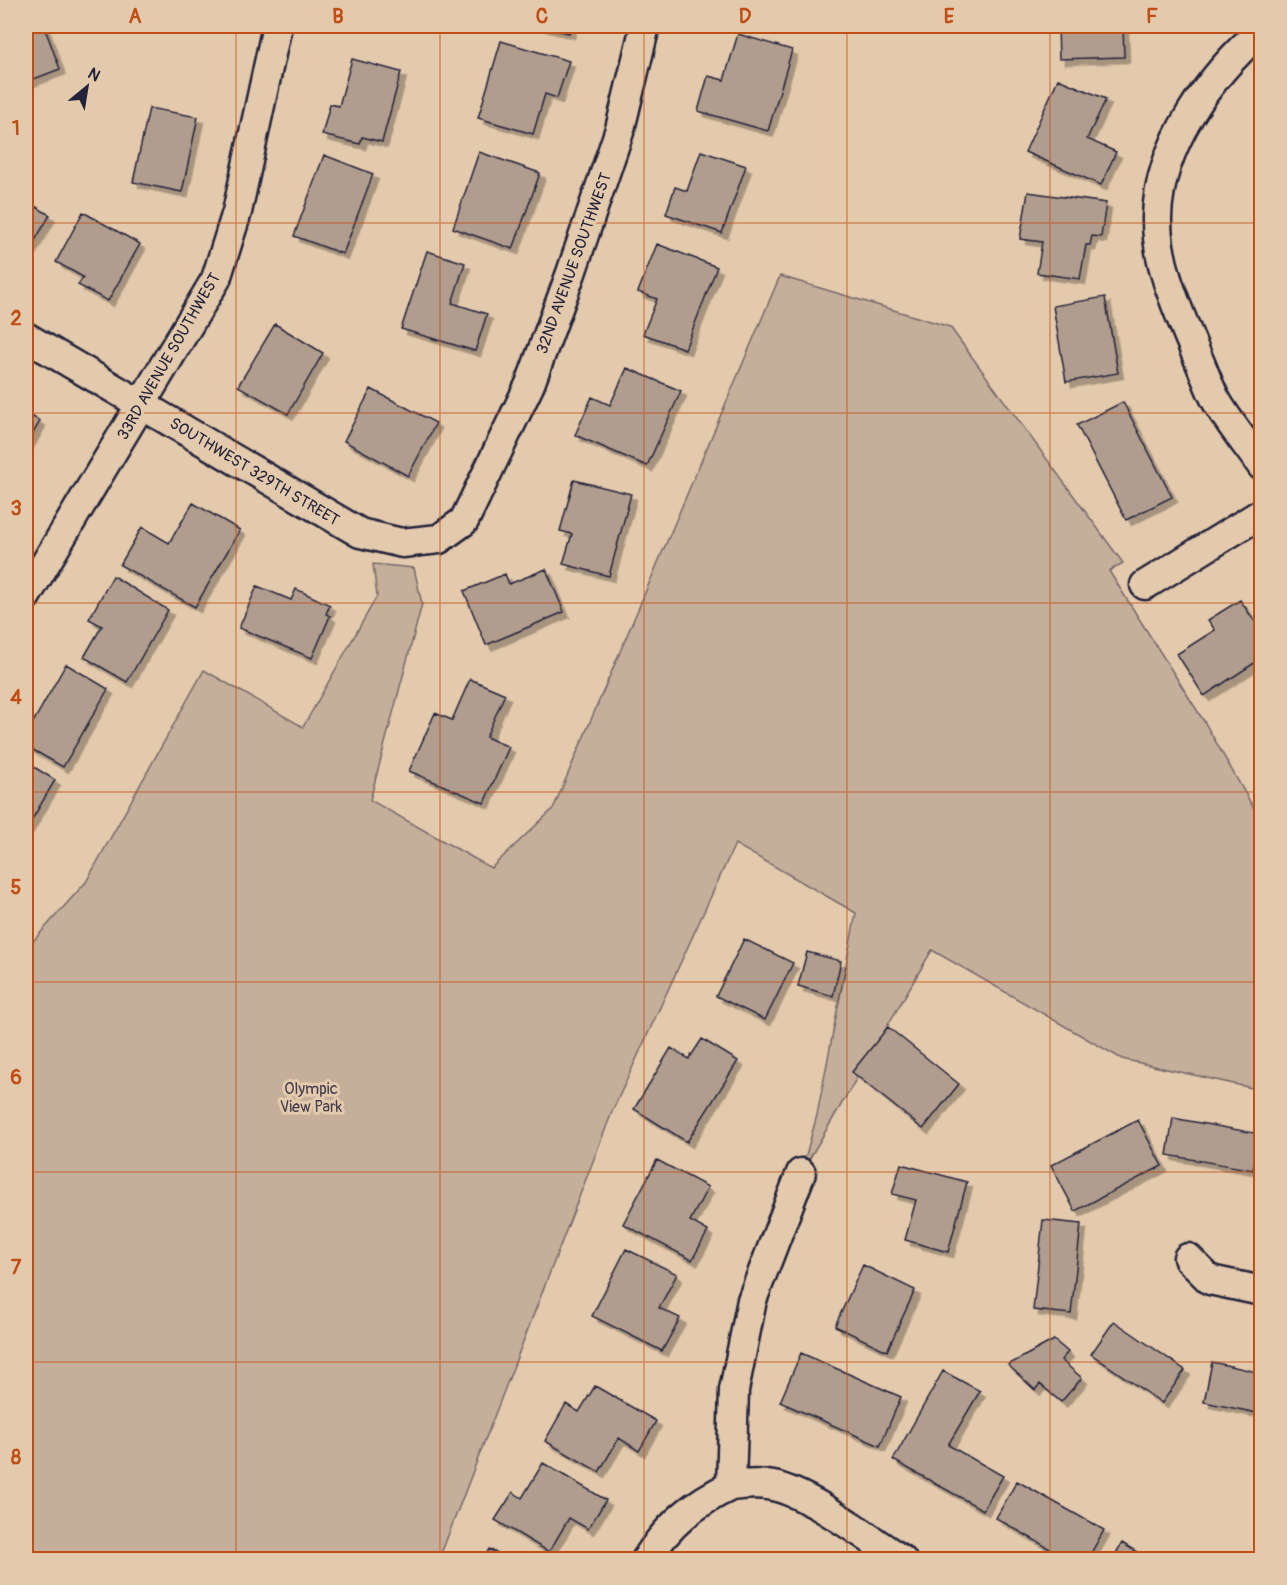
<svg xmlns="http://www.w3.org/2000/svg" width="1287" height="1585" viewBox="0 0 1287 1585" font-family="Pangolin,sans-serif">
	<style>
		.green { fill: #c5af9a; stroke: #74686a; stroke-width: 1.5 }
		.building { fill: #b19d8e; stroke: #22223b; stroke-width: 1.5; filter: url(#shadow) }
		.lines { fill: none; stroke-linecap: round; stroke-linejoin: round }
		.street-casing { stroke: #22223b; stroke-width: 33 }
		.street { stroke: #e4caac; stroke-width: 28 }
		.grid { fill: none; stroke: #c04e15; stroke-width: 1.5; stroke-opacity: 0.55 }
		.labels { text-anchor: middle; stroke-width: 6; stroke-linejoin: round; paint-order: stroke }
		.street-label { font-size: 16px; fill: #22223b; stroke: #e4caac }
		.park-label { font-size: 16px; fill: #433e4e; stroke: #e4caac }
		.neatline { fill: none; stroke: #c04e15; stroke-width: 2 }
		.grid-label { font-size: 20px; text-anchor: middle; font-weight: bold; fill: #c04e15 }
	</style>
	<defs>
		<filter id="shadow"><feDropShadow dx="5.5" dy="5.5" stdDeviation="0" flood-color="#0004"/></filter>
	</defs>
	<rect width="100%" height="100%" fill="#e4caac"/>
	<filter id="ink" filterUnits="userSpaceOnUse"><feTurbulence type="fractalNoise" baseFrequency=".0167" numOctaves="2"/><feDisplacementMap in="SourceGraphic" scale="12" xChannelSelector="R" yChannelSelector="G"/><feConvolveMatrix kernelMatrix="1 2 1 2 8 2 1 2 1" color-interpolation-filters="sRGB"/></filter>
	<g filter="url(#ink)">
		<path class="green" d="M780,276L950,327L1123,563L1109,571L1205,723L1261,821V1090L1122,1059L932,950L801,1173L817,1115L856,913L735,844L612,1112L439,1559L26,1560V949L86,882L204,670L303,727L377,596L373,564L414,568L422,604L370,800L491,868L553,809Z"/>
		<path class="building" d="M26,26H44L60,69L26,82Z
			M540,26H571L569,33Z
			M1058,26H1123L1124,57L1059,59Z
			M738,34L792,50L768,131L698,111L708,76L724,80Z
			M501,41L569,61L557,98L545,94L533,134L478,118Z
			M352,59L401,72L382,142L362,137L360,144L322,135L330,104L339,106Z
			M1058,79L1106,99L1087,139L1116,152L1101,185L1025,152Z
			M149,108L198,117L182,192L133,182Z
			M701,151L746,166L722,233L666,214L675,187L687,191Z
			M479,152L540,173L513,249L453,228Z
			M324,155L373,174L343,254L294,236Z
			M1028,192L1106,203L1101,237L1092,236L1090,245H1086L1080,279L1037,273L1042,242L1020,239Z
			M26,201L50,215L27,254L26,253Z
			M83,212L140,244L108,301L78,285L83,277L56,262Z
			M657,244L717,267L685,349L643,334L657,299L638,292Z
			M427,251L465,263L452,303L487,314L475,351L401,329Z
			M1105,297L1118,373L1066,382L1053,306Z
			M275,324L323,353L288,414L238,386Z
			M627,368L681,391L647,466L575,435L592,397L610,405Z
			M371,389L436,423L408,476L344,441Z
			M1123,402L1172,497L1126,520L1077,425Z
			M26,413L40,421L26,446Z
			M574,480L631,494L609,576L563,564L572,534L560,531Z
			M193,503L240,530L195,607L120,565L142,527L169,543Z
			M546,569L564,612L486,645L464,591L505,574L509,584Z
			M113,576L168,610L127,682L84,657L102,626L89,619Z
			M257,586L291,600L296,589L330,605L326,614L330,616L312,658L239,628Z
			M1240,600L1262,632V658L1204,696L1177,654L1215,630L1208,620Z
			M66,664L108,689L63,767L26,746V735Z
			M470,679L505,694L486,737L509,747L484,803L409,771L435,713L452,720Z
			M26,762L55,780L26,830Z
			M744,939L793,963L765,1020L716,996Z
			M807,952L841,961L833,996L798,986Z
			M888,1027L959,1084L923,1129L852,1072Z
			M702,1039L738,1061L687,1142L634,1109L671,1048L689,1059Z
			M1173,1118L1260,1134L1253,1170L1167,1155Z
			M1138,1120L1162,1166L1075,1211L1051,1165Z
			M657,1160L708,1187L690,1221L708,1231L692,1260L623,1224Z
			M901,1164L967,1182L948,1252L905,1240L916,1200L892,1194Z
			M1043,1220L1081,1224L1071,1314L1033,1310Z
			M626,1249L677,1274L659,1308L680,1318L662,1351L592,1316Z
			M863,1265L915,1290L887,1351L835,1326Z
			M1114,1321L1185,1370L1162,1403L1091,1354Z
			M1054,1340L1068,1352L1061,1360L1082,1378L1061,1402L1040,1384L1035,1390L1008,1365Z
			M801,1353L901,1397L880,1446L780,1402Z
			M1212,1362L1262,1373V1414L1204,1402Z
			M943,1371L980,1391L948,1445L1003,1476L983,1510L893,1460Z
			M595,1386L656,1421L639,1451L619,1438L599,1472L545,1441L566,1404L579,1412Z
			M543,1463L606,1500L588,1529L569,1518L549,1552L495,1520L513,1492L522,1498Z
			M1017,1481L1104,1530L1087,1560H1069L996,1518Z
			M1122,1543L1150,1560H1112Z
			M489,1549L509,1560H483Z"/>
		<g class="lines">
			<defs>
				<path id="street" d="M1262,30C1210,75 1159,145 1157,217C1156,265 1179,312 1197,356C1204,371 1209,388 1217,402C1230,424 1247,445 1262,466
					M26,337L360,533L402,543L439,539L464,521L530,384L571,273L620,129L645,26
					M1145,585L1262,513
					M26,596L216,279L237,212L277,26
					M1188,1258L1210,1280L1262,1291
					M731,1486C746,1484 758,1483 773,1486C811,1494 867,1538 902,1560
					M646,1560C668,1525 694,1503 731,1486L734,1390L752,1300L801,1173"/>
			</defs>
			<use href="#street" class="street-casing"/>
			<use href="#street" class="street"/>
		</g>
	</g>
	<path class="grid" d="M236,26V1560M440,26V1560M644,26V1560M847,26V1560M1050,26V1560M26,223H1262M26,413H1262M26,603H1262M26,792H1262M26,982H1262M26,1172H1262M26,1362H1262"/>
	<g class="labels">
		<g class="street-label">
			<text transform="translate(573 263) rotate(-70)" y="6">32ND AVENUE SOUTHWEST</text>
			<text transform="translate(168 356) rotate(-60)" y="6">33RD AVENUE SOUTHWEST</text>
			<text transform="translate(255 471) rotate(31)" y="6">SOUTHWEST 329TH STREET</text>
		</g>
		<g class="park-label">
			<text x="311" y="1094">Olympic<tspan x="311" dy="18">View Park</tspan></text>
		</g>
	</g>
	<rect width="1287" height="1585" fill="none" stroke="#e4caac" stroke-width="66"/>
	<g transform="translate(87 87) rotate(30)" stroke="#e4caac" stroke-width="4.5" paint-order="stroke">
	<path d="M0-4.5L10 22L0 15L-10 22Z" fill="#22223b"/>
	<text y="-9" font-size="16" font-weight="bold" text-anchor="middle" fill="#22223b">N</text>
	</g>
	<rect x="33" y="33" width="1221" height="1519" class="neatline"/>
	<g class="grid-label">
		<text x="135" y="23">A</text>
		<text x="338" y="23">B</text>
		<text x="542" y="23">C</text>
		<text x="745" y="23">D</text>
		<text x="949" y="23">E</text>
		<text x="1152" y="23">F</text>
		<text x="16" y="135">1</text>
		<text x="16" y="325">2</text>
		<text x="16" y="515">3</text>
		<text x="16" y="704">4</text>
		<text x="16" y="894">5</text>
		<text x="16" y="1084">6</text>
		<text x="16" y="1274">7</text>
		<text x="16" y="1464">8</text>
	</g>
</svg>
